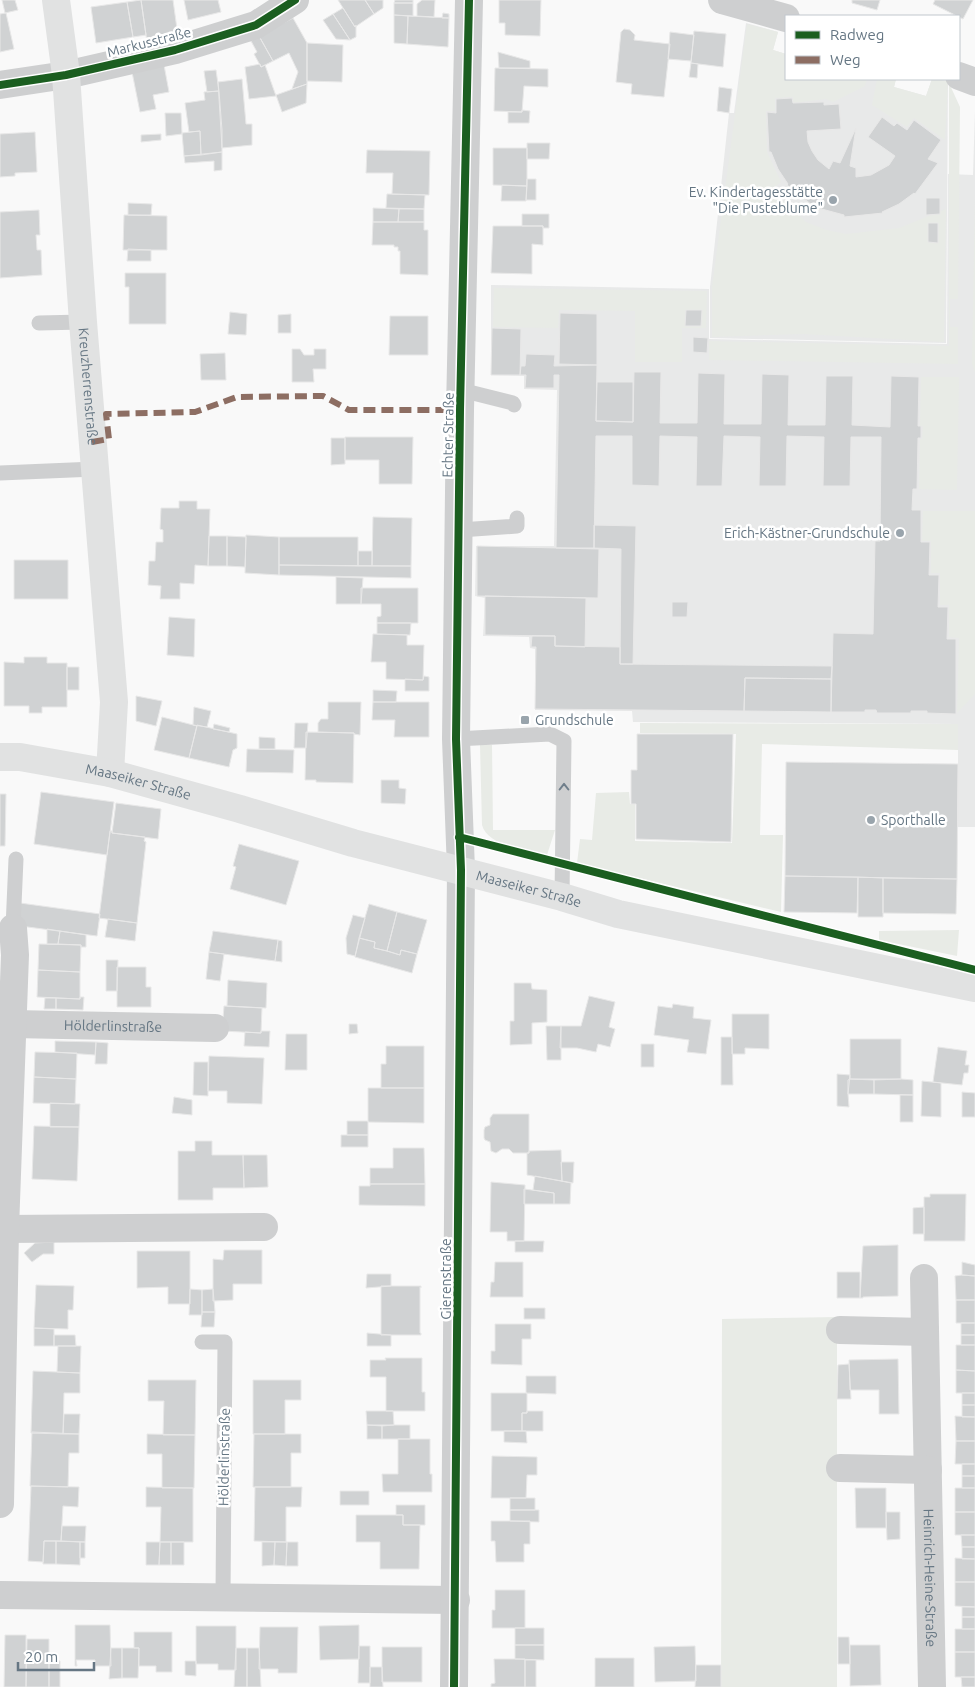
<svg xmlns="http://www.w3.org/2000/svg" width="975" height="1687" viewBox="0 0 975 1687" font-family="Ubuntu,sans-serif">
	<style>
		.built { fill: #e8e9e9 }
		.green { fill: #e8ebe6 }
		.building { fill: #d0d2d3; stroke: #e8e8e8 }
		.lines { fill: none; stroke-linecap: round; stroke-linejoin: round }
		.lane { stroke: #cecfd0; stroke-width: 15 }
		.street { stroke: #cecfd0; stroke-width: 28 }
		.secondary { stroke: #e1e2e2; stroke-width: 28 }
		.quiet { stroke: #8d6e63; stroke-width: 6; stroke-dasharray: 12 6; stroke-linecap: butt }
		.cycleway-casing { stroke: #fff; stroke-width: 11 }
		.cycleway { stroke: #1b5e20; stroke-width: 8 }
		.oneway { stroke: #707f8b }
		.poi-dot { fill: #99a4ac; stroke: #fff; stroke-width: 2 }
		.labels { text-anchor: middle; stroke-width: 5; stroke-linejoin: round; paint-order: stroke }
		.street-label { font-size: 14px; fill: #657683; stroke: #fff }
		.poi-label { font-size: 14px; fill: #657683; stroke: #fff; text-anchor: end }
	</style>
	<rect width="100%" height="100%" fill="#f9f9f9"/>
	<path class="built" d="M746,23L778,32L773,50L786,54V79H896L894,87L926,96L932,79L948,81L946,343L710,338V287L729,113H734Z
		M975,111V827H958V724L633,722L632,711L535,710V649L530,648L529,637L483,636L485,598L475,596L476,546H554L557,390L524,389V376L491,375V285L709,289V339L947,344L948,174L973,175Z"/>
	<path class="green" d="M747,24L778,32L773,50L786,54V79H867L865,86L833,102L826,99L793,103V97L775,98V111H766L767,152L781,182L771,190L806,222L827,230L846,234L899,228L946,209L944,342L803,334L712,337V287Z
		M877,79H896L894,87L926,96L932,79L948,81L945,140L914,118L907,127L872,105Z
		M949,83L960,107L958,299H950V327H958V364L709,360V341L949,346Z
		M975,193V373L972,363Z
		M494,288L707,291L706,328H682V362H635V311L559,310L558,328L493,327Z
		M921,377H959L957,490L919,489L920,439H922L923,426H920Z
		M923,511H975V694L957,713L959,638L949,637V605H940V573H931V541H922Z
		M640,723L958,724V750L762,744L760,835H783L781,912L577,863L580,839L592,840L596,793L629,792L630,804H635V841L732,843L736,734L640,733Z
		M480,745H492L493,830H555L547,855C528,850 488,847 482,825Z
		M959,930L957,956L879,940V931Z
		M837,1317V1687H721L722,1319Z"/>
	<path class="building" d="M2,0H15L18,10L5,13Z
		M141,0L146,35L133,37L127,2Z
		M141,0H173L178,36L147,42Z
		M184,0H218L221,12L188,20Z
		M338,0H365L374,14L355,27Z
		M365,0H383V8L374,14Z
		M395,0H413V3H394Z
		M422,0H435L434,17L417,16V4Z
		M499,0H541L540,36L505,35V23H499Z
		M852,0H880L877,10L852,3Z
		M935,0H973L963,19L933,4Z
		M127,2L133,37L96,43L91,7Z
		M394,3H413V16L394,15Z
		M343,8L355,27L356,25V37L350,40L333,14Z
		M6,13L14,49L0,52V14Z
		M443,13L449,14V18H442Z
		M333,14L350,40L336,39L323,20Z
		M394,15L408,16L407,44L394,43Z
		M408,16L449,18L448,47L407,44Z
		M293,18L307,43V84L292,89L298,72L289,53L273,61L259,36Z
		M624,29L630,30L635,35L634,40L670,44L664,97L631,94L632,84L616,82L621,32Z
		M694,31L726,34L723,67L691,63Z
		M670,32L694,35L691,61L668,59Z
		M259,36L273,61L261,67L254,54L257,52L251,41Z
		M307,43L343,45L342,82L307,81Z
		M498,52L530,61V68H499Z
		M691,63L698,64L697,78L689,77Z
		M260,64L261,67L265,65L276,96L249,99L245,67Z
		M164,65L169,92L153,95L156,109L140,112L132,72Z
		M495,68L548,69V87L524,86L522,112L494,111Z
		M216,70L219,91L207,92L204,71Z
		M242,79L246,124H252V145L222,148L218,82Z
		M307,84L306,103L282,112L276,95Z
		M719,87L732,89L729,113L717,111Z
		M219,91L222,130V152L201,155L200,131L189,132L185,103L205,100L204,92Z
		M792,98L793,103L824,102V105L839,104L841,129L807,131L808,142L812,151L818,160L829,169L833,161L840,163L856,128L850,166L856,168V177L871,175L889,165L895,156L868,137L882,117L894,126L897,123L907,130L914,120L941,140L928,159L938,163L915,194L914,193L899,204L882,212L883,213L844,217V215L818,208L817,209L787,185L788,184L778,169L771,152H769L767,112L776,113V99Z
		M522,110L530,111L529,123H508V112H522Z
		M165,113H181L182,134L166,136Z
		M200,131L201,155L184,156L182,133Z
		M35,132L37,172L15,173V176L0,177V134Z
		M161,134V140L141,142V135Z
		M527,143H550L549,159H527Z
		M493,148H527V186L493,185Z
		M367,150L430,151L429,195L392,194L393,173H366Z
		M222,152V170L214,171V161L185,163L184,156Z
		M527,179H536V200H526Z
		M502,185L527,186L526,201H501Z
		M387,194L425,195L424,209L386,208Z
		M926,198H940V214L926,215Z
		M128,203L152,204L151,215H128Z
		M373,208L399,209L398,222H373Z
		M399,209H424V222H398Z
		M39,210L40,235H36L37,250H41L42,275L0,278V212Z
		M522,214H549V228H543V226H522Z
		M124,215L167,216V250H123Z
		M373,222H424V230H428V275L400,274V251H398V247H394V245H372Z
		M928,223H938V243L928,242Z
		M493,226H543V245L532,244V274L491,273Z
		M128,249L151,250V261H127Z
		M125,273H166V324H129V287H125Z
		M686,310H702L701,326H685Z
		M230,312L247,314L246,335L228,334Z
		M560,313L597,314V365L559,364Z
		M291,314V333H278V315Z
		M390,316H428V355H389Z
		M492,328L521,329L520,375H491Z
		M693,337L708,338L707,353L693,352Z
		M292,349H300L304,355H314V349H326V369H313L314,382H292Z
		M225,353L226,380H201L200,354Z
		M526,354L555,355L554,366L597,365L596,421L633,422L634,372H661L660,423H697L698,373L725,374L724,424H761L762,374L789,375L788,425H825L826,376H853L852,425L890,427L891,376L919,377L918,426H921V438H918L917,489H913L912,510H921V542H930L929,575H939L938,607H948L947,639H956V714L927,713V711H911V713H877L876,710H865V712H831L833,633L873,634L875,541H880L881,437H851L850,486H823L824,437L787,436L786,486H759L760,437L724,436L722,486H696L697,437L660,436L659,486L632,485V436H596L594,548H556L559,375H554V388H525L526,375H520L521,366H525Z
		M597,382H633V422L596,421Z
		M345,437H413L412,484H379V460H345Z
		M331,438H345V464L331,465Z
		M179,501H197V509H210L208,566L195,565L194,584L180,583V599H160L161,586L148,585L149,561H155L156,542H163V530L160,529L161,508H179Z
		M373,517L412,518L411,566H372Z
		M594,525L636,526L633,664H620L621,549L594,548Z
		M246,535L279,537V575L245,573Z
		M209,536H227V566H208Z
		M227,536L246,537L245,567L227,566Z
		M279,537H358V566L279,565Z
		M477,546L599,549L598,598L477,596Z
		M358,551H372V566H358Z
		M14,560H68V599H14Z
		M279,565L411,566V578L279,575Z
		M336,577L363,578L361,604H336Z
		M361,588H418V623H377V617L381,616V604H361Z
		M485,596L586,598L585,647L555,646V636L485,635Z
		M672,602H688L687,617H672Z
		M169,617L195,619L194,657L167,655Z
		M377,623H411L410,635L377,634Z
		M373,634L407,635V645H424L423,680L386,679V662H371Z
		M532,636H555V646L620,647V664L832,666L831,679L745,678L744,711L535,709L536,647H531Z
		M24,657H47V663H67V707H42V713H29V706H4V662L24,663Z
		M67,667H79V690H67Z
		M424,676L429,677V691H405V679L423,680Z
		M745,678L831,679V712L744,711Z
		M373,690L397,691L396,702H373Z
		M136,696L162,701L156,726L136,721Z
		M328,702H361L360,735L354,734V733L318,732V723L321,719H328Z
		M373,702H429V737H394L395,720H372Z
		M194,707L211,711L207,727L193,725Z
		M162,717L197,726L189,758L154,750Z
		M295,723H308L306,748H294Z
		M214,724L230,728L229,732L213,729Z
		M197,725L237,734V748L233,750L229,767L189,758Z
		M306,732L354,733L353,783L316,782V780H305Z
		M637,734H733L731,842L636,839V804H631V770H637Z
		M259,737L275,738V749H259Z
		M247,749L294,750L293,773L246,772Z
		M786,762L958,764L957,879L785,876Z
		M381,780H399V788L406,789L405,804L381,803Z
		M41,792L114,802L107,855L34,844Z
		M0,794H6L5,846H0Z
		M116,803L161,809L158,839L112,833Z
		M110,831H112V833L145,837L144,841L146,842L137,923L99,918Z
		M239,844L299,861L286,905L230,889L236,867L233,866Z
		M785,876L858,877L857,913L784,912Z
		M858,877L883,878V917H858Z
		M883,878L957,879L956,914L883,913Z
		M20,903L100,914L97,936L20,926Z
		M369,904L397,912L387,951L374,948L375,942L359,938Z
		M397,912L427,920L417,954L401,950L400,955L387,951Z
		M353,915L365,918L355,956L347,954L346,938Z
		M108,919L137,923L135,941L105,937Z
		M47,929L60,931L58,944H47Z
		M60,931L86,935V947H81V945L58,944Z
		M213,931L278,940L275,961L209,952Z
		M359,938L375,942L374,948L387,951L400,955L401,950L417,954L412,973L355,957Z
		M278,940L282,941V962L275,961Z
		M39,944L81,945L80,972L38,970Z
		M209,952L224,954L220,981L206,979Z
		M106,960H118L117,991H106Z
		M117,967H146V987H151V1007H117Z
		M38,970L80,972V999L37,997Z
		M228,980L267,983L266,1008L227,1006Z
		M514,983H531L532,989L547,990V1022L532,1023V1044L510,1045V1021H514Z
		M589,996L615,1002L609,1027L615,1029L610,1047L598,1044L596,1052L577,1048H560L561,1026H581Z
		M80,997H84L83,1010L56,1009V998L80,999Z
		M45,998H56V1009H44Z
		M673,1004L694,1007L693,1018L711,1020L706,1054L687,1052L689,1040L654,1035L658,1006L672,1008Z
		M224,1006L262,1008L261,1033L222,1031Z
		M732,1014H769V1049L745,1048V1054H732Z
		M349,1024H357L358,1033L349,1034Z
		M546,1026H561V1060H547Z
		M261,1031H270L269,1047L244,1046L245,1032L261,1033Z
		M286,1034H307V1070H285Z
		M721,1037H732L733,1085H721Z
		M850,1039H901V1079H850Z
		M55,1041L96,1042L95,1055L55,1052Z
		M96,1042L108,1043L107,1064H95Z
		M641,1044H654V1067H641Z
		M386,1046H424V1088H381V1064H386Z
		M938,1047L967,1051L965,1065H969L968,1073H964L962,1085L933,1082Z
		M35,1052L77,1053L76,1079L34,1077Z
		M209,1056L264,1058L262,1104L227,1103V1091H208Z
		M194,1062H208V1096L193,1095Z
		M837,1074L850,1075L848,1094L849,1107L837,1106Z
		M34,1077L76,1079L75,1104L33,1103Z
		M850,1079L874,1080V1094H848V1080Z
		M901,1079L913,1080V1095L874,1094V1080Z
		M922,1081L941,1083V1117L921,1116Z
		M368,1088H424V1123L368,1122Z
		M962,1092L975,1093V1117H962Z
		M900,1095H913V1122H900Z
		M174,1097L192,1100V1115L172,1113Z
		M50,1103L80,1104L79,1127H50Z
		M493,1114H529V1153H513L509,1149H502L496,1153L491,1151L490,1142L485,1140L484,1138V1130L485,1127L490,1125V1118Z
		M347,1121H368V1135H347Z
		M34,1126L79,1127L77,1181L32,1179Z
		M341,1135H368V1147H341Z
		M195,1141H212V1155H243L244,1188H213V1200H178V1151H195Z
		M393,1148H424L425,1184H370V1168H393Z
		M561,1150L562,1181L527,1175V1153H529V1151Z
		M243,1155H267L268,1187L244,1188Z
		M561,1162H574L573,1183L562,1181Z
		M535,1176L571,1183L570,1204H554V1193L533,1190Z
		M491,1182L525,1185L524,1241H507V1232H490Z
		M370,1184H425V1206L359,1205V1186H370Z
		M524,1189L554,1193V1204H524Z
		M930,1194H966L965,1241H924V1197H930Z
		M924,1207V1234H913V1208Z
		M515,1241H544L543,1252H515Z
		M54,1242V1254H43L32,1262L24,1253L35,1243Z
		M898,1245V1296L863,1297V1298H860L863,1246Z
		M224,1250H262V1284H233V1300L213,1301V1259L223,1260Z
		M137,1251H190V1304H168V1287L137,1288Z
		M495,1262H523V1297H490L491,1282H494Z
		M962,1262L975,1265V1276L962,1275Z
		M837,1272H860V1298H837Z
		M367,1274H391V1286L366,1288Z
		M962,1275L975,1276V1300H956L955,1276Z
		M36,1285L74,1286L73,1310H68V1329L34,1328Z
		M381,1286H421V1288L420,1287V1333H421V1335H381Z
		M190,1289L202,1290V1315H189Z
		M213,1289L215,1312H202V1290Z
		M956,1300H975V1323H956Z
		M524,1308H545V1319H524Z
		M202,1312H215L214,1327H201Z
		M961,1323H975V1335H961Z
		M495,1324H531V1339H522V1365L491,1364V1351H495Z
		M34,1328L54,1329V1346H34Z
		M367,1333L391,1335V1346H367Z
		M54,1335H75L76,1346H54Z
		M961,1335H975V1345H961Z
		M956,1345H975V1371L956,1370Z
		M58,1346H81L80,1373L57,1372Z
		M385,1358H422V1392H425V1411H386V1377H370V1360H386Z
		M898,1359L899,1414H879V1390H850L849,1360Z
		M849,1364L851,1399H837L838,1365Z
		M956,1370L975,1371V1393H956Z
		M33,1371L80,1373V1393H64L63,1434L31,1433Z
		M526,1376H556V1394L526,1393Z
		M148,1380H196L195,1435H163L164,1401H148Z
		M253,1380H301V1400H285V1434H253Z
		M491,1393H527V1413H522V1431H491Z
		M962,1393H975V1405H962Z
		M962,1405H975V1417H962Z
		M366,1411H393L394,1425H367Z
		M527,1411H543V1431H522V1413H527Z
		M64,1414H80L79,1434H63Z
		M955,1416L975,1417V1441H956Z
		M367,1425L382,1426V1439H367Z
		M394,1425H410V1439H382V1426Z
		M504,1431H526L527,1443L504,1442Z
		M32,1432L79,1434V1453H69L68,1487L30,1486Z
		M147,1434L195,1435L194,1488H162V1454H147Z
		M254,1434H301V1453H291V1487H253Z
		M398,1439H430V1474H432V1492H383L382,1474H398Z
		M956,1441H975V1464H955Z
		M492,1456L537,1457V1475H527L526,1498H491Z
		M962,1464H975V1476H962Z
		M962,1476H975V1488H962Z
		M31,1486L79,1487L78,1507L63,1506L61,1541H44L43,1562L28,1561Z
		M146,1487L193,1488V1542H160L161,1507H146Z
		M255,1487H302L301,1507H286V1542L254,1541Z
		M855,1488H886V1528H856Z
		M955,1488H975V1512H955Z
		M340,1491H369V1505H340Z
		M510,1498H535V1510H510Z
		M396,1505H425V1525H403V1515H396Z
		M510,1510H539V1522L510,1521Z
		M886,1512H900V1539L887,1540Z
		M955,1512H975V1535H955Z
		M356,1515H403V1525H420L419,1569H380V1542H356Z
		M491,1521H530V1544H524V1562H496L495,1541H491Z
		M62,1526H86L85,1542L61,1541Z
		M961,1535H975V1547H962Z
		M44,1541H56V1564H43Z
		M56,1541L80,1542V1565L56,1564Z
		M80,1542H85V1558H80Z
		M146,1542H160L159,1565H146Z
		M160,1542H171V1565H159Z
		M171,1542H184V1565H171Z
		M262,1542H275L274,1565L262,1566Z
		M275,1542H287L286,1566L274,1565Z
		M287,1542H298V1566H286Z
		M962,1547H975V1559H962Z
		M955,1558L975,1559V1582H955Z
		M955,1582H975V1607L955,1606Z
		M495,1590H525V1628H492V1610H495Z
		M962,1607H975V1617H962Z
		M962,1617H975V1629H962Z
		M75,1625H110L111,1666H95V1660H76L77,1666H75Z
		M359,1625V1659L320,1660L319,1626Z
		M196,1626H236V1670H218V1664H196Z
		M260,1627H298L297,1673H278V1669H259Z
		M515,1628H544V1645H515Z
		M955,1629H975V1652H955Z
		M134,1632H172V1672H156V1666H139V1648H134Z
		M5,1635H26V1687H4Z
		M838,1637H849L850,1664H838Z
		M27,1639H49V1687H26Z
		M515,1645H544V1660L515,1659Z
		M850,1645H880L881,1685L850,1686Z
		M359,1646H370V1683H358Z
		M695,1646L696,1681L655,1682L654,1647Z
		M382,1647H422V1682H382Z
		M111,1648H122V1678L109,1679Z
		M122,1648H139L138,1678H122Z
		M236,1648H247V1687H234Z
		M247,1648H259L261,1687H247Z
		M955,1652H975V1677H955Z
		M595,1658H634V1687H595Z
		M494,1659H525V1687H491V1684L495,1683Z
		M49,1660L60,1661V1687H49Z
		M525,1660H536V1687H525Z
		M185,1661H196V1676L185,1675Z
		M696,1665H721V1687H695Z
		M370,1667H382L383,1687H370Z
		M961,1677H975V1687H962Z"/>
	<g class="lines">
		<path class="lane" d="M39,323L83,322
			M461,390L513,403L514,405
			M0,473L95,469
			M460,530L517,526V518
			M456,739L550,734L564,741L562,897
			M13,928L16,859
			M202,1342H225L223,1596"/>
		<g class="street">
			<path d="M722,0L786,18"/>
			<path d="M959,76L975,82"/>
			<path d="M0,85L66,75L175,50L256,25L295,0"/>
			<path id="s1" d="M12,1024L215,1028"/>
			<path d="M5,1229L264,1227"/>
			<path id="s2" d="M924,1278L932,1687"/>
			<path d="M840,1330L925,1332"/>
			<path d="M840,1468L928,1470"/>
			<path d="M0,1504L5,1229L15,955L13,928"/>
			<path d="M0,1595L456,1600"/>
			<path d="M454,1687L461,870L456,739L460,410L469,0"/>
		</g>
		<g class="secondary">
			<path id="s3" d="M56,0L66,75L83,322L114,702L110,773"/>
			<path id="s4" d="M0,757H20L110,773L240,809L353,843L562,897L618,914L975,988"/>
		</g>
		<path class="quiet" d="M92,442L109,439L106,414L195,412L237,397L323,396L349,410H460"/>
		<defs>
			<path id="cycleway" d="M0,85L66,75L175,50L256,25L295,0
				M459,837L975,970
				M454,1687L461,870L456,739L460,410L469,0"/>
		</defs>
		<use href="#cycleway" class="cycleway-casing"/>
		<use href="#cycleway" class="cycleway"/>
	</g>
	<defs><path id="oneway-chevron" d="M-2-3.5L2.5 0L-2 3.5" fill="none" stroke-width="1.6" stroke-linecap="round" stroke-linejoin="round" transform="scale(1.25)"/></defs>
	<use class="oneway" href="#oneway-chevron" transform="translate(564 787) rotate(-90)"/>
	<g class="poi-dot">
		<circle cx="833" cy="200" r="5"/>
		<circle cx="900" cy="533" r="5"/>
		<rect x="520" y="715" width="10" height="10" rx="2.5"/>
		<circle cx="871" cy="820" r="5"/>
	</g>
	<g class="labels">
		<g class="street-label">
			<text transform="translate(149 42) rotate(-14)" y="5">Markusstraße</text>
			<text dy="5" stroke="none"><textPath href="#s3" startOffset="388">Kreuzherrenstraße</textPath></text>
			<text transform="translate(448 435) rotate(-89)" y="5">Echter Straße</text>
			<text dy="5" stroke="none"><textPath href="#s4" startOffset="141">Maaseiker Straße</textPath></text>
			<text dy="5" stroke="none"><textPath href="#s4" startOffset="546">Maaseiker Straße</textPath></text>
			<text dy="5" stroke="none"><textPath href="#s1" startOffset="101">Hölderlinstraße</textPath></text>
			<text transform="translate(446 1279) rotate(-90)" y="5">Gierenstraße</text>
			<text transform="translate(224 1457) rotate(-89)" y="5">Hölderlinstraße</text>
			<text dy="5" stroke="none"><textPath href="#s2" startOffset="300">Heinrich-Heine-Straße</textPath></text>
		</g>
		<g class="poi-label">
			<text x="823" y="197">Ev. Kindertagesstätte<tspan x="823" dy="16">"Die Pusteblume"</tspan></text>
			<text x="890" y="538">Erich-Kästner-Grundschule</text>
			<text x="535" y="725" text-anchor="start">Grundschule</text>
			<text x="881" y="825" text-anchor="start">Sporthalle</text>
		</g>
	</g>
	<rect x="785" y="15" width="175" height="65" fill="#ffffff" stroke="#c1c8cd"/>
	<rect x="795" y="31" width="25" height="8" fill="#1b5e20" stroke="#c1c8cd"/>
	<text x="830" y="40" font-size="15" fill="#657683">Radweg</text>
	<rect x="795" y="56" width="25" height="8" fill="#8d6e63" stroke="#c1c8cd"/>
	<text x="830" y="65" font-size="15" fill="#657683">Weg</text>
	<path d="M18 1662v8h76v-8" fill="none" stroke="#657683" stroke-width="2.5"/>
	<text x="25" y="1662" font-size="15" fill="#657683" stroke="#ffffff" stroke-width="4" paint-order="stroke">20 m</text>
</svg>
